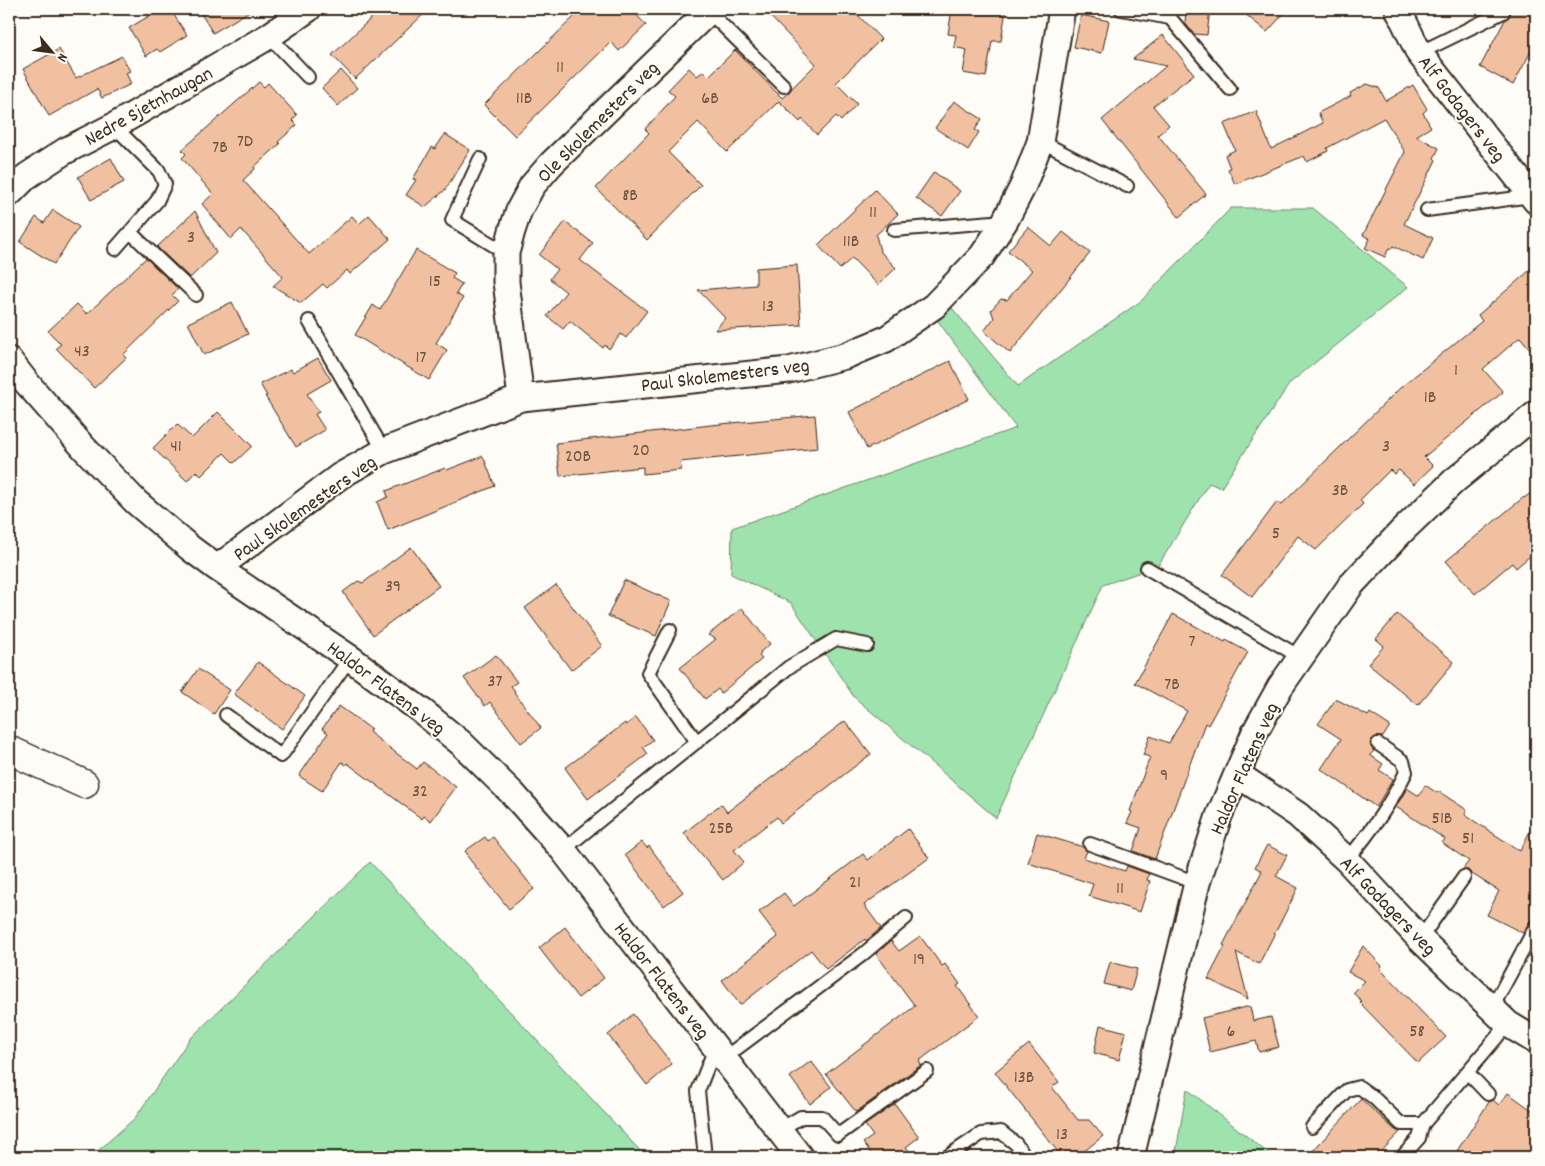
<svg xmlns="http://www.w3.org/2000/svg" width="1545" height="1166" viewBox="0 0 1545 1166" font-family="Dekko,sans-serif">
	<style>
		.green { fill: #9ee3ae; stroke: #6c8666 }
		.building { fill: #f1c0a1; stroke: #3b2a1e }
		.lines { fill: none; stroke-linecap: round; stroke-linejoin: round }
		.service-casing { stroke: #3b2a1e; stroke-width: 16 }
		.minor-casing { stroke: #3b2a1e; stroke-width: 29 }
		.tertiary-casing { stroke: #3b2a1e; stroke-width: 31 }
		.service { stroke: #fdfcf7; stroke-width: 12 }
		.minor { stroke: #fdfcf7; stroke-width: 25 }
		.tertiary { stroke: #fdfcf7; stroke-width: 28 }
		.labels { text-anchor: middle; stroke-width: 4; stroke-linejoin: round; paint-order: stroke }
		.number-label { font-size: 18px; fill: #68503f }
		.street-label { font-size: 20px; fill: #3b2a1e; stroke: #fdfcf7 }
	</style>
	<rect width="100%" height="100%" fill="#fdfcf7"/>
	<filter id="ink" filterUnits="userSpaceOnUse"><feTurbulence type="fractalNoise" baseFrequency=".02" numOctaves="2"/><feDisplacementMap in="SourceGraphic" scale="10" xChannelSelector="R" yChannelSelector="G"/><feConvolveMatrix kernelMatrix="1 2 1 2 8 2 1 2 1" color-interpolation-filters="sRGB"/></filter>
	<g filter="url(#ink)">
		<path class="green" d="M1231,208H1313L1408,287L1290,383L1221,488L1209,483L1158,566L1103,585L996,818L854,697L791,603L731,574L732,528L1016,428L938,321L952,308L1018,386L1141,301Z
			M370,862L646,1157H91L135,1118L189,1040Z
			M1187,1089L1273,1157H1175Z"/>
		<path class="building" d="M170,9L187,35L160,52L157,49L146,56L129,28L159,10L162,15Z
			M198,9H253L213,33Z
			M381,9H429L355,79L332,55Z
			M582,9H631L646,25L619,51L611,42L515,136L484,105Z
			M763,9H852L881,39L836,83L857,104L841,121L836,116L817,135L802,119L800,122L779,101L727,152L698,122L668,152L701,185L647,240L596,188L649,133L645,129L675,96L668,90L689,68L697,76L704,71L709,76L735,50L782,98L789,92L792,88L816,64Z
			M952,9H994L1006,10L1001,41H992L986,77L963,73L967,50L954,47L956,35L948,34Z
			M1186,9H1210L1207,35L1194,34L1185,23Z
			M1239,9H1288L1267,32Z
			M1511,9H1529L1536,13V42L1513,85L1480,67L1505,20L1510,16Z
			M1081,15L1109,21L1102,53L1074,47Z
			M1163,35L1194,74L1153,106L1169,125L1158,135L1206,194L1179,217L1102,120L1166,66L1133,59Z
			M59,49L76,78L122,56L130,71L126,73L131,84L102,98L97,89L49,116L23,69Z
			M341,70L357,88L338,106L322,88Z
			M259,82L264,87L268,83L297,115L292,120L297,125L278,142L280,144L254,167L255,169L243,180L309,254L352,216L359,224L369,215L390,239L350,274L347,270L327,288L323,284L301,303L273,286L283,277L241,229L231,239L202,204L213,194L182,158L186,154L182,150Z
			M1367,84L1379,88L1386,101L1413,85L1427,109L1423,113L1431,127L1416,136L1439,148L1434,158L1436,160L1404,224L1433,238L1423,260L1393,246L1391,249L1389,248L1385,257L1365,248L1370,239L1363,235L1405,152L1384,118L1327,148L1328,151L1307,162L1304,156L1235,184L1228,169L1230,168L1225,155L1235,150L1224,124L1256,111L1271,149L1323,123L1318,113L1351,96L1350,93Z
			M954,101L982,119L975,130L979,132L968,150L935,128Z
			M445,134L470,150L445,190L425,207L406,195L416,180L413,179L432,147L435,149Z
			M111,158L124,182L91,200L78,177Z
			M934,172L960,191L942,216L916,198Z
			M875,190L898,214L876,235L880,251L896,268L878,285L852,258L840,269L818,245Z
			M53,210L79,227L54,264L20,242L36,217L44,223Z
			M195,211L216,253L190,278L157,247Z
			M565,222L593,243L580,260L647,311L626,338L621,334L609,349L605,345L603,348L570,321L563,329L547,316L566,292L550,279L557,269L539,255Z
			M1028,227L1051,246L1063,232L1090,253L1010,353L984,331L994,318L991,310L1001,299L1007,300L1032,270L1008,251Z
			M416,250L455,273L452,278L462,284L456,294L463,298L436,343L447,350L429,380L355,335L373,305L380,310Z
			M146,258L178,289L172,295L178,301L123,355L126,358L94,388L56,348L61,344L48,331L77,304L87,314Z
			M797,265L801,325L715,330L725,318L698,290L756,285V268Z
			M1536,265V356L1520,337L1483,369L1503,392L1424,457L1433,466L1414,484L1399,470L1394,474L1390,470L1360,500L1363,504L1316,550L1298,536L1252,597L1222,575L1277,502L1281,505L1400,388L1482,321L1478,315Z
			M232,302L248,334L204,355L188,323Z
			M318,358L331,380L307,394L319,412L315,414L325,430L296,447L265,396H267L260,384L291,369L293,372Z
			M950,361L969,399L867,449L849,412Z
			M218,412L252,446L234,463L224,453L201,476L196,471L187,481L153,448L177,424L192,438Z
			M815,415L818,448L680,462L681,470L643,474V467L560,476L556,443L711,425Z
			M483,456L495,486L388,530L377,502L388,497L386,491L445,468L447,470Z
			M1536,489V551L1516,568L1512,563L1475,594L1446,561L1524,497V498Z
			M411,547L439,586L373,635L343,592L358,581L363,583Z
			M624,580L671,601L656,636L608,616Z
			M556,585L602,646L571,670L525,608Z
			M742,608L770,644L760,652L761,654L759,656L762,659L721,693L718,689L705,699L680,668L716,639L708,635Z
			M1173,614L1225,642L1226,640L1248,652L1208,725L1205,723L1155,859L1133,851L1141,828L1127,823L1132,812L1130,811L1150,757L1143,755L1150,736L1169,743L1187,711L1135,683Z
			M1397,614L1454,662L1418,705L1368,664L1384,646L1376,639Z
			M496,655L517,682L511,686L515,691L514,692L541,728L521,743L490,702L485,706L464,678Z
			M258,662L305,696L282,729L234,694Z
			M198,669L230,690L214,714L182,692Z
			M1336,699L1368,716L1370,713L1390,726L1383,737H1375L1370,743L1371,747L1374,751L1370,755L1383,764L1379,770L1393,779L1376,807L1321,769L1341,739L1318,724Z
			M339,706L371,729L369,732L417,769L423,762L456,787L431,821L424,816L422,819L347,763L346,765L342,762L322,791L299,776L328,733L322,729Z
			M636,717L653,740L643,747L648,754L588,799L565,768L625,723L626,725Z
			M845,721L871,754L781,823L777,817L734,850L744,862L723,880L684,833L721,804L727,812Z
			M1425,785L1437,793L1438,791L1467,810L1465,815L1520,851L1536,819V918L1532,919L1529,922L1523,933L1487,915L1499,891L1472,874L1468,870L1463,869L1469,861L1442,843L1445,839L1396,807L1407,788L1419,796Z
			M908,829L929,858L864,905L881,928L866,941L865,939L826,969L811,950L740,1005L722,980L778,937L759,912L784,893L794,906L863,854L868,860Z
			M1037,833L1083,847L1087,851L1084,858L1125,871L1127,866L1149,874L1147,880L1150,881L1140,912L1089,896L1093,884L1028,863Z
			M485,837L488,841L493,837L534,889L509,909L467,856L468,855L465,851Z
			M642,842L647,848L649,846L683,892L664,906L625,855Z
			M1267,845L1287,855L1276,876L1298,888L1259,964L1236,952L1248,999L1208,979L1225,946L1223,945L1262,871L1255,867Z
			M565,927L604,978L578,998L539,948Z
			M920,936L942,966L945,964L960,984L957,986L979,1016L919,1061L921,1065L856,1112L826,1074L915,1006L876,954L891,941L899,951Z
			M1363,946L1382,966L1380,969L1446,1037L1418,1063L1360,1003L1362,1001L1353,993L1365,981L1348,972Z
			M1110,962L1137,969L1131,991L1104,984Z
			M1250,1006L1253,1021L1271,1017L1279,1047L1259,1052L1256,1041L1210,1052L1202,1018Z
			M633,1014L672,1064L647,1085L608,1035Z
			M1100,1025L1126,1032L1119,1060L1094,1053Z
			M1029,1044L1059,1082L1052,1087L1078,1120H1089L1103,1136L1077,1157H1062L995,1072Z
			M811,1061L831,1087L810,1104L790,1077Z
			M1508,1093L1536,1113V1157H1453L1489,1102L1493,1100L1499,1105Z
			M1361,1099L1395,1130L1400,1132L1376,1157H1307Z
			M895,1104L919,1137L906,1147L914,1157H874L863,1143L873,1136L865,1125Z"/>
		<g class="lines">
			<defs>
				<path id="service" d="M1121,9L1170,18L1230,89
					M708,11L784,86
					M269,36L308,77
					M1419,53L1503,12
					M114,126L159,171L165,184L157,201L115,249
					M1040,142L1048,145L1127,186
					M480,159L452,220L506,253
					M1427,210L1532,196
					M894,230L1005,221
					M130,232L196,295
					M309,321L384,451
					M1147,568L1300,657
					M670,630L648,673L697,742
					M226,715L281,756L350,658
					M1090,844L1197,883
					M563,850L789,667L836,639L867,645
					M1347,860C1370,833 1390,805 1406,772L1403,761L1378,744
					M1420,939L1464,877
					M1492,1008L1536,926
					M724,1058L862,955L906,918
					M1468,1073L1488,1094
					M1312,1127L1347,1090L1359,1087L1373,1097L1401,1124H1423
					M779,1130L801,1117H822L838,1135L927,1071
					M705,1157L698,1091L715,1048
					M947,1157L981,1134L1001,1132L1016,1144L1025,1157
					M1402,1157L1419,1138L1423,1124L1508,1024"/>
				<path id="minor" d="M1398,9L1419,53L1536,201
					M9,194L27,176L65,151L114,126L269,36L308,9
					M9,360L26,382L84,448L136,502L190,548L217,568L350,658L423,712L461,743L513,794L563,850L800,1157
					M521,398L506,282V253L512,231L519,210L532,186L551,164L711,9
					M217,568L340,476L384,451L521,398L789,370L845,356L886,339L934,306L982,256L1005,221L1023,186L1040,142L1062,9
					M1237,774L1298,815L1347,860L1420,939L1508,1024L1536,1041
					M1131,1157L1197,883L1219,816L1255,732L1280,687L1351,585L1401,532L1454,481L1536,414"/>
				<path id="tertiary" d="M9,750L84,784"/>
			</defs>
			<use href="#service" class="service-casing"/>
			<use href="#minor" class="minor-casing"/>
			<use href="#tertiary" class="tertiary-casing"/>
			<use href="#service" class="service"/>
			<use href="#minor" class="minor"/>
			<use href="#tertiary" class="tertiary"/>
		</g>
	</g>
	<g class="labels">
		<g class="number-label">
			<text x="560" y="72">11</text>
			<text x="524" y="103">11B</text>
			<text x="710" y="103">6B</text>
			<text x="245" y="146">7D</text>
			<text x="220" y="152">7B</text>
			<text x="630" y="200">8B</text>
			<text x="873" y="217">11</text>
			<text x="191" y="242">3</text>
			<text x="851" y="246">11B</text>
			<text x="435" y="286">15</text>
			<text x="768" y="311">13</text>
			<text x="82" y="356">43</text>
			<text x="421" y="362">17</text>
			<text x="1456" y="375">1</text>
			<text x="1430" y="402">1B</text>
			<text x="176" y="451">41</text>
			<text x="1386" y="451">3</text>
			<text x="641" y="455">20</text>
			<text x="578" y="461">20B</text>
			<text x="1340" y="495">3B</text>
			<text x="1276" y="538">5</text>
			<text x="393" y="591">39</text>
			<text x="1192" y="646">7</text>
			<text x="495" y="686">37</text>
			<text x="1172" y="689">7B</text>
			<text x="1164" y="780">9</text>
			<text x="420" y="796">32</text>
			<text x="1442" y="823">51B</text>
			<text x="721" y="833">25B</text>
			<text x="1468" y="843">51</text>
			<text x="855" y="887">21</text>
			<text x="1120" y="893">11</text>
			<text x="919" y="964">19</text>
			<text x="1231" y="1036">6</text>
			<text x="1417" y="1036">58</text>
			<text x="1024" y="1082">13B</text>
			<text x="1062" y="1139">13</text>
		</g>
		<g class="street-label">
			<text transform="translate(148 105) rotate(-29)" y="7">Nedre Sjetnhaugan</text>
			<text transform="translate(1463 108) rotate(52)" y="7">Alf Godagers veg</text>
			<text transform="translate(597 121) rotate(-45)" y="7">Ole Skolemesters veg</text>
			<text transform="translate(725 374) rotate(-7)" y="7">Paul Skolemesters veg</text>
			<text transform="translate(304 507) rotate(-35)" y="7">Paul Skolemesters veg</text>
			<text transform="translate(387 687) rotate(37)" y="7">Haldor Flatens veg</text>
			<text transform="translate(1243 768) rotate(-66)" y="7">Haldor Flatens veg</text>
			<text transform="translate(1389 905) rotate(46)" y="7">Alf Godagers veg</text>
			<text transform="translate(663 980) rotate(52)" y="7">Haldor Flatens veg</text>
		</g>
	</g>
	<rect width="1545" height="1166" fill="none" stroke="#fdfcf7" stroke-width="30"/>
	<rect x="15" y="15" width="1515" height="1136" fill="none" stroke="#3b2a1e" stroke-width="2" filter="url(#ink)"/>
	<g transform="translate(52 52) rotate(119)" stroke="#fdfcf7" stroke-width="4" paint-order="stroke">
	<path d="M0-4L9 19L0 12L-9 19Z" fill="#3b2a1e"/>
	<text y="-8" font-size="14" font-weight="bold" text-anchor="middle" fill="#3b2a1e">N</text>
	</g>
</svg>
